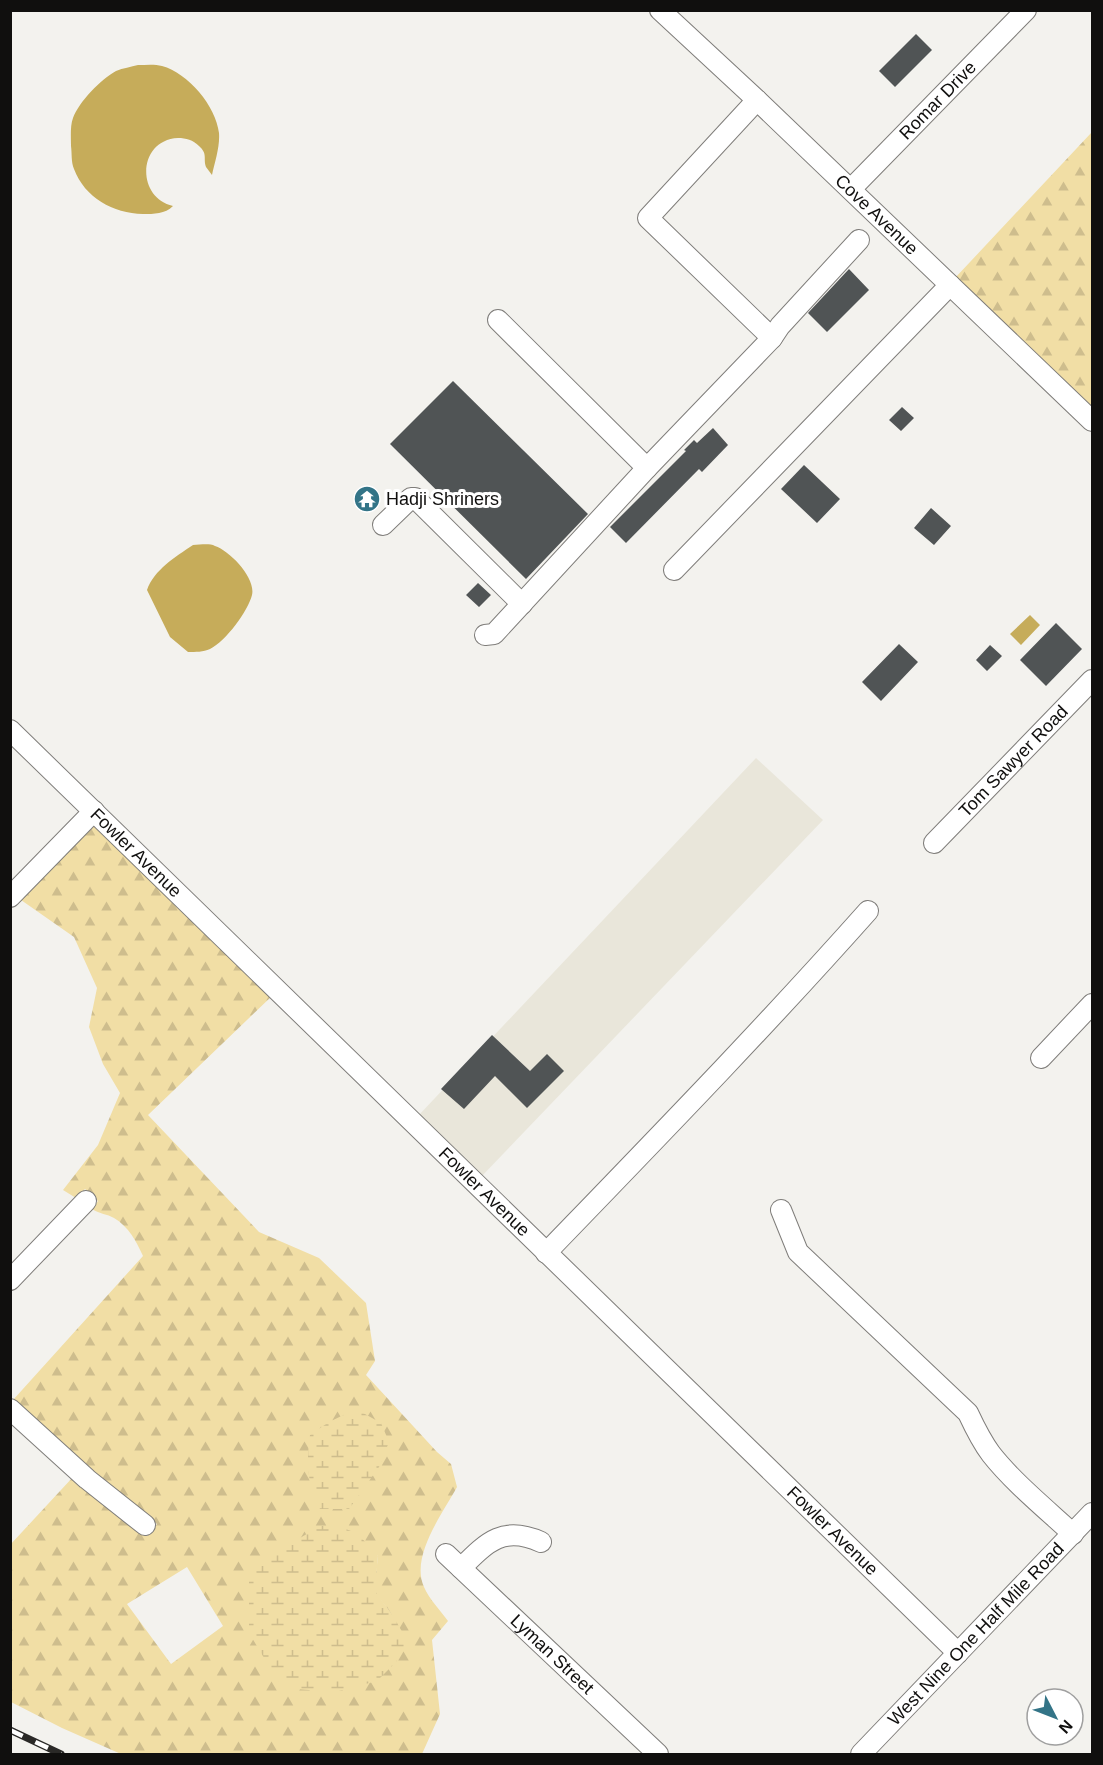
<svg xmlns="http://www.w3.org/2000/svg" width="1103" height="1765" viewBox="0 0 1103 1765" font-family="Helvetica,sans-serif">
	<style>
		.built { fill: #e9e6da }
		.forest { fill: url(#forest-firs); fill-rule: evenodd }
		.wetland { fill: url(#wetland-marsh) }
		.water { fill: #c6ac5a }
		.building { fill: #505455 }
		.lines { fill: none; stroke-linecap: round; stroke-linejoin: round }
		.minor-casing { stroke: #7f7d7a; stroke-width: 22 }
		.minor { stroke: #fff; stroke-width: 20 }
		.rail-casing { stroke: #2a2927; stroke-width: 7 }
		.rail { stroke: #fff; stroke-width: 4.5; stroke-dasharray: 14; stroke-linecap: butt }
		.labels { text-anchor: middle; stroke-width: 6; stroke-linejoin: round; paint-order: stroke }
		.street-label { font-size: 18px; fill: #100f0e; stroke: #fff }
		.poi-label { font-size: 18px; fill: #100f0e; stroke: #fff; text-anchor: start }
	</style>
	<defs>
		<pattern id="forest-firs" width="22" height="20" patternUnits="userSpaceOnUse" patternTransform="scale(1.5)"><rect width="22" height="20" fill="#f1dea5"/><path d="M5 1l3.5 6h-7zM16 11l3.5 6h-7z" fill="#cebd8d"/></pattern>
		<pattern id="wetland-marsh" width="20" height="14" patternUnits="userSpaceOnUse" patternTransform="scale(1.5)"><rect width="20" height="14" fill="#f1dea5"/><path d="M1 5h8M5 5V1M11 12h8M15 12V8" fill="none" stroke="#cebd8d"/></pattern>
	</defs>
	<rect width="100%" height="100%" fill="#f3f2ee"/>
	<path class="built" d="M756,758L823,820L481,1177L418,1116Z"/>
	<path class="forest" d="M1092,132V409L955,278Z
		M95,824L272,996L148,1115L259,1232L319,1258L366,1303L375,1361L366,1375L437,1452L451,1464L457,1487C443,1513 410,1556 424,1587C429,1599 441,1611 448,1621L432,1640L440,1714L422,1754H121L62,1728L11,1702L10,1545L73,1477L147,1536L157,1524L92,1473L13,1400L143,1256C136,1241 129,1227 114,1218C107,1214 100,1214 92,1209L98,1201L85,1189L76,1198L63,1190L98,1145L120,1093L103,1064L89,1027L97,988L74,937L21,900ZM320,1526L378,1556L374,1591L393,1616ZM187,1567L223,1626L171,1664L127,1604Z"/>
	<path class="wetland" d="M356,1409L381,1423L389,1442L379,1467L349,1509H320C307,1482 306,1465 310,1435L329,1422Z
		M320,1526C352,1526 358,1533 378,1556L375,1591L393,1616L408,1642L396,1662L377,1681L335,1692L296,1689L278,1681L249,1633V1574L285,1547Z"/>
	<path class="water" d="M138,65C146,65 155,64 162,66C188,73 216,106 219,133C220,147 215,161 212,175C210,172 208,170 206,167C203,158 208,154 199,146C193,140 186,138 178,138C137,140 136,198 173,206C165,214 154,214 143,214C113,213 85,198 74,169C71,162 72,153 71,146C71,138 70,126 73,118C79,102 101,79 116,71C123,68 131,67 138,65Z
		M193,545C200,545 209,543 215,546C230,551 256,578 252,595C248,611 226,641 210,649C203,652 196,652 188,652L170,637L147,590C154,570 175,557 193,545Z
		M1030,615L1040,625L1021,645L1010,634Z"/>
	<path class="building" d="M916,34L932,50L895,87L879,71Z
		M849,269L869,290L827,332L808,313Z
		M453,381L588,514L526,579L390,444Z
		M902,407L914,418L901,431L889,420Z
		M713,428L728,445L702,472L699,469L626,543L610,527L686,451L684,450L694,440L697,443Z
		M804,465L840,499L817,523L781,489Z
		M931,508L951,526L934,545L914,528Z
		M478,583L491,595L479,607L466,595Z
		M1056,623L1082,649L1046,686L1020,660Z
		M899,644L918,662L881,701L862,682Z
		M990,645L1002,656L987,671L976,660Z
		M492,1035L530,1071L547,1054L564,1071L527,1108L495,1076L464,1109L441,1089Z"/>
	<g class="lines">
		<defs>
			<g id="minor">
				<path id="s1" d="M660,10L757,100L1092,421"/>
				<path d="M757,100L648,218L772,338L780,326L859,240"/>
				<path id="s2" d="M851,189L1026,10"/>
				<path d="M498,320L647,468"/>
				<path d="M383,525L411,498H415L522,604"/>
				<path d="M674,570L950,285"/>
				<path d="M485,635L494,634L647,468L772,338"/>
				<path id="s3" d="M10,730L958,1653"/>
				<path id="s4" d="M934,843L1092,680"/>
				<path d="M10,897L94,811"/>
				<path d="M1041,1058L1092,1004"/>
				<path d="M781,1210L798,1252L968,1413C975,1428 982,1442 991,1454C1013,1482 1046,1509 1073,1534"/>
				<path d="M546,1253C655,1140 764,1028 868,911"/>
				<path d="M10,1280L86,1201"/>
				<path d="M10,1409L87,1479L145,1525"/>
				<path id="s5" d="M446,1554L658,1754"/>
				<path d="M461,1568C487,1542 503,1525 541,1542"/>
				<path id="s6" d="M861,1754L1092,1513"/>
			</g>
		</defs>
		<use href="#minor" class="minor-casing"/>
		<use href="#minor" class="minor"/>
		<defs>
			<path id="rail" d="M10,1730L61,1754"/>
		</defs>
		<use href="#rail" class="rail-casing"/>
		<use href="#rail" class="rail"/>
	</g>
	<defs>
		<symbol id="temple-disc" viewBox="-11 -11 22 22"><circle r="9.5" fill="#337487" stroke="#fff"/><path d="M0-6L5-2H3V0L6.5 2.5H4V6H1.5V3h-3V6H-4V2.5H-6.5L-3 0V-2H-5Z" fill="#fff"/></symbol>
	</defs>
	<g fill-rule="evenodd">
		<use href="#temple-disc" x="352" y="484" width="30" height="30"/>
	</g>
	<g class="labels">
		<g class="street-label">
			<text dy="6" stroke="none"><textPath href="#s2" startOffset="124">Romar Drive</textPath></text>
			<text dy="6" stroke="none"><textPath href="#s1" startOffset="298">Cove Avenue</textPath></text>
			<text dy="6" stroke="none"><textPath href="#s4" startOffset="114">Tom Sawyer Road</textPath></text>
			<text dy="6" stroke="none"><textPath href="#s3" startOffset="176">Fowler Avenue</textPath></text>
			<text dy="6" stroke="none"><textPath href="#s3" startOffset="662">Fowler Avenue</textPath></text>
			<text dy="6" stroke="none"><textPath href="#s3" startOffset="1148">Fowler Avenue</textPath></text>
			<text dy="6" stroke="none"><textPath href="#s6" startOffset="166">West Nine One Half Mile Road</textPath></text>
			<text dy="6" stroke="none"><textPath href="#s5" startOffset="146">Lyman Street</textPath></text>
		</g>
		<g class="poi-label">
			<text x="386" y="505">Hadji Shriners</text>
		</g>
	</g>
	<rect width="1103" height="1765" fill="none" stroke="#100f0e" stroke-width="24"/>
	<g transform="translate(1055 1717) rotate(132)"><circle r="28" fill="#ffffff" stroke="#9f9f9f" stroke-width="1.5"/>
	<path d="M0-4.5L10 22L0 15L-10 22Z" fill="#337487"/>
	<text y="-9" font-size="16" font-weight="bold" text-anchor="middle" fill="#100f0e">N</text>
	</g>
</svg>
